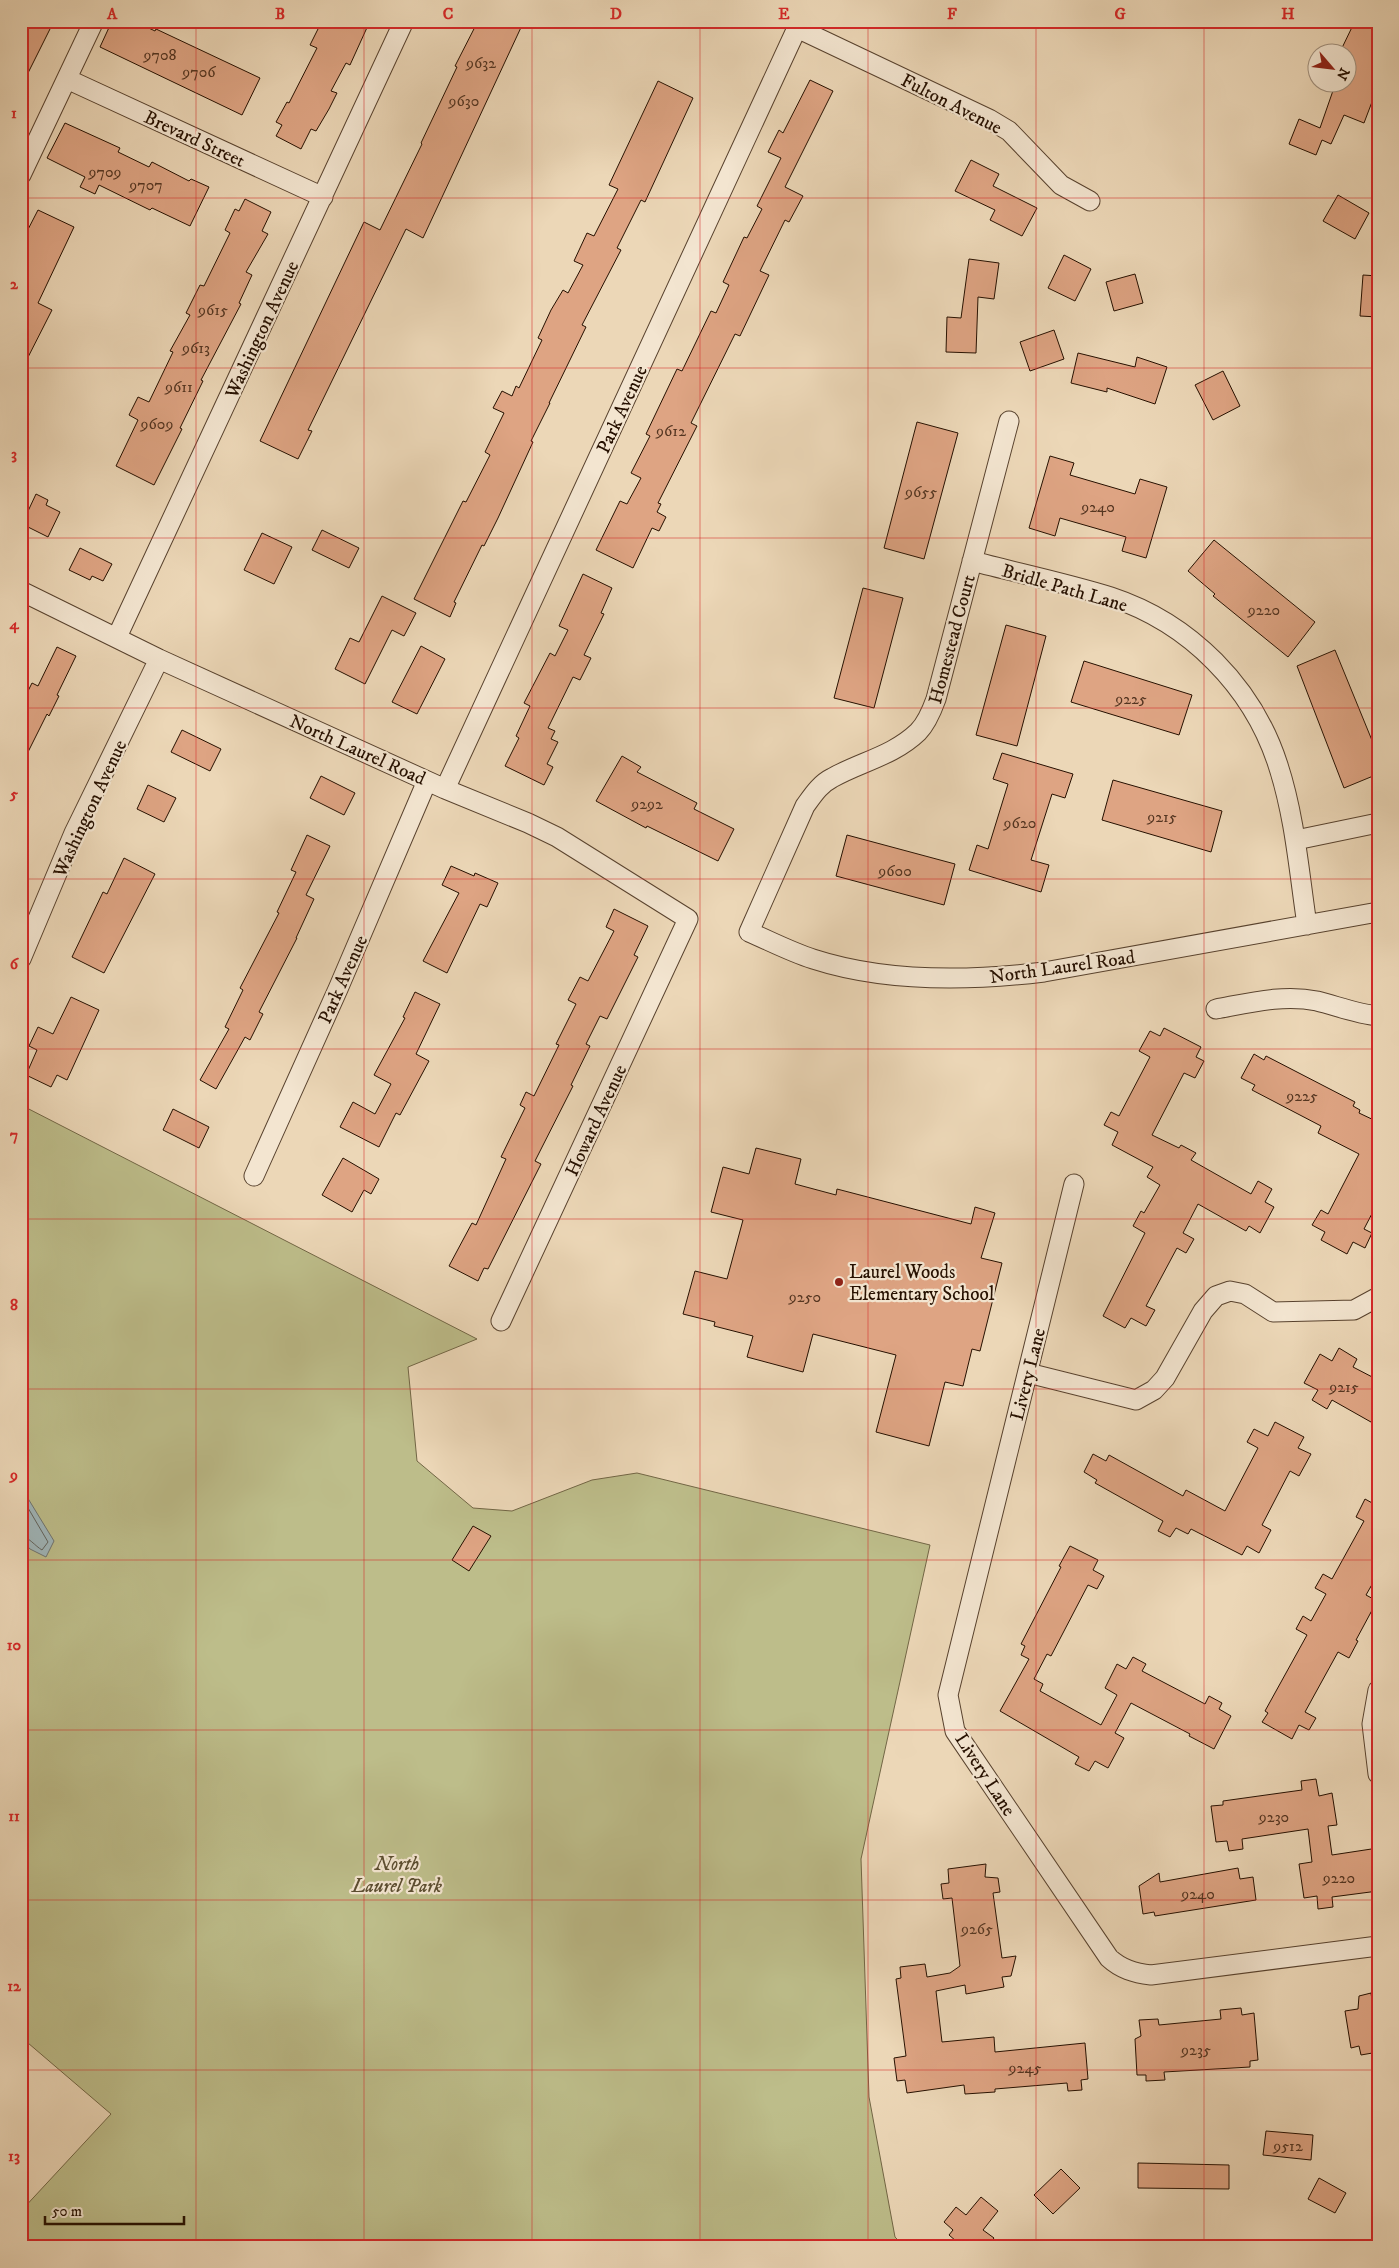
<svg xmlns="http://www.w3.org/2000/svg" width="1399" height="2268" viewBox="0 0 1399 2268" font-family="'IM FELL DW Pica',serif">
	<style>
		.green { fill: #bdbd8a; stroke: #726645 }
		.water { fill: #9fb6ba; stroke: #6f7470 }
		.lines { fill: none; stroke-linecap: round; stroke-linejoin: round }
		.shore { stroke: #62635d; stroke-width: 1 }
		.building { fill: #dea483; stroke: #261000 }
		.minor-casing { stroke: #58422e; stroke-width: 21 }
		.minor { stroke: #f3e5d0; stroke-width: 19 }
		.grid { fill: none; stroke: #d62828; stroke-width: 1; stroke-opacity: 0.55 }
		.poi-dot { fill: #8f2418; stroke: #f3e5d0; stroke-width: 2 }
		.labels { text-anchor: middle; stroke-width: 4.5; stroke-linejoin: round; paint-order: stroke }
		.number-label { font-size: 16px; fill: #543521 }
		.street-label { font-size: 19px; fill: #261000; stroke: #f3e5d0 }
		.poi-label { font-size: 19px; fill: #261000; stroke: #f3e5d0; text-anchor: start }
		.park-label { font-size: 19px; font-style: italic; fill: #5b4d30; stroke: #f3e5d0 }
		.neatline { fill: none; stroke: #d62828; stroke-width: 2 }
		.grid-label { font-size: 16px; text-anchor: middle; font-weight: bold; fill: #d62828 }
	</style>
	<rect width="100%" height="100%" fill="#ecd7b7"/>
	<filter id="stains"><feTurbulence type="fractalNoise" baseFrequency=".004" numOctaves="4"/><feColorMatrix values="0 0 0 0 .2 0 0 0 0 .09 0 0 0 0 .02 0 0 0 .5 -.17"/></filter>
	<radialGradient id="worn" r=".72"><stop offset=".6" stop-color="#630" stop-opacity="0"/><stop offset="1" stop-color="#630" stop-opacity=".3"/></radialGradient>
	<path class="green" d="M21,1105L477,1339L408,1367L417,1461L473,1508L512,1511L592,1480L637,1473L930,1545L861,1859L869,2097L895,2237L905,2247H21V2211L111,2114L21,2037Z"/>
	<path class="water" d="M21,1487L54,1541L46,1557L30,1549L21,1539Z"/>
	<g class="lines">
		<path class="shore" d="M21,1496L48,1542L42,1550C35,1546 29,1537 21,1536"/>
	</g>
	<path class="building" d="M21,21H54L21,87Z
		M112,21H134L155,31L156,29L260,78L242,115L100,47Z
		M322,21H370L350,65L346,63L331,91L337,93L329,109L316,131L311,129L301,149L276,136L282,125L276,122L287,102L289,103L317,48L310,45Z
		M478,21H524L423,238L406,229L308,430L312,431L298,459L260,441L364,222L380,230L422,144L421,143L457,67L455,66Z
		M1355,21H1378V86L1364,123L1344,115L1331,144L1322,140L1316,155L1289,144L1299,119L1320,128L1336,82H1346V52H1340Z
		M810,80L833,91L785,187L803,196L789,222L785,220L760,271L769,275L740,336L735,334L691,423L697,426L658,503L661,504L657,512L666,517L659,531L652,528L633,568L596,550L620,501L627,504L641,478L631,473L650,436L646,434L677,369L682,371L711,311L716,313L729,285L723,282L744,237L747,238L762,209L757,206L781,158L768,152L779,130L783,133Z
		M658,81L693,98L645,202L641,200L617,248L621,250L582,325L586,327L549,403H550L531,441L533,442L498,518L484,546L482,545L454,602L456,603L450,617L414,599L463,501L466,502L490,455L485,452L504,413L493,408L502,391L512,396L516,386L519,388L542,340L538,338L551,310L563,290L568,293L583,265L574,261L587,233L594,236L618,189L609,185Z
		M65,123L120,148L118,152L149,167L152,162L189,181L191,179L209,187L190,226L152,208L150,210L99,185L95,194L80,187L85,177L47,158Z
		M971,160L999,174L993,186L1037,208L1022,236L990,220L995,210L955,191Z
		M1338,195L1369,213L1355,239L1323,221Z
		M245,199L271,212L262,231L268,234L246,272L252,275L239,303L241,304L201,380L203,381L180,428L182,429L154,485L116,466L138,420L129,415L138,397L149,402L173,352L170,351L190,315L186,313L200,285L204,286L230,233L225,230L235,209L239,211Z
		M38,210L74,227L38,303L52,310L21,371V243Z
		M1064,255L1091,269L1075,301L1048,288Z
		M969,259L999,263L994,299L978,297L976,353L946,352L947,317L961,318Z
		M1135,274L1143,303L1114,311L1106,282Z
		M1363,275L1378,276V317L1360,316Z
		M1054,330L1064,359L1030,371L1020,342Z
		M1078,353L1135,367L1137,357L1167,367L1155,404L1107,388V392L1071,383Z
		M1223,371L1240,406L1213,420L1195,385Z
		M917,422L958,433L924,559L884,548Z
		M1050,456L1074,463L1070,475L1135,494L1140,479L1167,487L1146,558L1122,551L1126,537L1060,518L1055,536L1029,528Z
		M36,494L48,500L46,505L60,512L48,537L22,524Z
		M322,530L359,548L349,568L312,550Z
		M262,533L292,547L274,584L244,570Z
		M1214,540L1315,622L1288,657L1213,596L1215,594L1188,571Z
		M80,548L112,564L103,581L92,576L90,580L69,570Z
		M583,574L612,588L601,613L604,614L584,655L591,658L580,680L573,677L548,728L555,731L551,739L558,742L547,764L553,767L544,785L505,766L519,738L516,736L530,706L524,703L550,653L555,656L568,630L559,626Z
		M863,588L903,598L874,708L834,698Z
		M382,596L416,613L404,636L392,630L365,684L335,669L350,638L359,642Z
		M1006,625L1046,636L1017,746L976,735Z
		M421,646L445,659L417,714L392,702Z
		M57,647L76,656L57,695L59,696L49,716L47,714L21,766V705L32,683L38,686Z
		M1335,650L1378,755V774L1344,788L1297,666Z
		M1084,661L1192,695L1179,735L1071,702Z
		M182,730L221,749L210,771L171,752Z
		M1002,753L1073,774L1065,798L1052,794L1031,860L1049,865L1041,892L969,870L977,845L988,849L1008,784L993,779Z
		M622,756L641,767L637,772L697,803L694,809L734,829L718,861L647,826L646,828L596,801Z
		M321,776L355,793L344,815L310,798Z
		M1113,780L1222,811L1211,852L1102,820Z
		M148,785L176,798L164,822L137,809Z
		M307,835L330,846L306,895L314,899L296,938H297L259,1012L263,1014L250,1040L245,1037L216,1089L200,1080L229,1029L225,1027L243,990L240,988L279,913L277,912L296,872L291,870Z
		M847,835L955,864L944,905L836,876Z
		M124,858L155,874L104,973L72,957L103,892L107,894Z
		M451,866L474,876L475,873L498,883L487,907L480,904L447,973L423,961L459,893L442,885Z
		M614,909L648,926L634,955L638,957L607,1019L600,1016L586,1044L590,1046L571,1085L573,1086L535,1161L541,1164L488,1269L484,1268L478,1281L449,1266L472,1223L476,1225L506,1159L501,1157L525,1108L520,1105L526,1092L534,1096L559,1045L556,1044L576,1004L568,1000L580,977L588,981L614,931L606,927Z
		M415,992L440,1004L416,1054L429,1061L400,1115L396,1113L379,1147L340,1127L353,1102L375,1114L391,1084L374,1075L405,1018L403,1017Z
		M71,997L99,1010L67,1080L57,1075L51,1087L26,1075L37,1050L29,1046L38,1027L53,1034Z
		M1164,1028L1201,1047L1196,1057L1204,1061L1195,1078L1184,1073L1152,1135L1179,1148L1181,1145L1196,1153L1191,1160L1251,1194L1258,1181L1272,1189L1265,1202L1274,1207L1260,1233L1249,1226L1246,1231L1198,1204L1183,1233L1194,1239L1186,1253L1177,1248L1146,1306L1155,1310L1146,1326L1131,1318L1125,1328L1103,1316L1145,1233L1133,1226L1141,1211L1144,1213L1160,1185L1147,1177L1153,1167L1112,1145L1118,1132L1104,1125L1111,1112L1119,1116L1150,1057L1139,1051L1150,1031L1160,1036Z
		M1254,1054L1264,1060L1266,1056L1355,1102L1353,1106L1360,1110L1359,1113L1378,1122V1202L1364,1229L1372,1233L1365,1248L1353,1242L1347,1254L1321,1240L1325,1232L1312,1225L1321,1210L1328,1214L1359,1154L1318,1133L1321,1126L1252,1090L1255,1085L1241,1078Z
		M173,1109L209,1127L199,1148L163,1130Z
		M756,1148L801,1159L795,1184L836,1195L837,1189L971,1224L975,1207L995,1213L981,1258L1002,1263L980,1351L972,1349L963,1386L945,1382L929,1446L876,1432L896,1355L813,1334L803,1372L747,1357L753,1336L714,1326L715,1322L683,1314L695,1271L727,1279L743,1220L711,1212L723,1167L749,1174Z
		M343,1158L379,1179L371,1194L364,1190L352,1212L322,1195Z
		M1339,1348L1357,1359L1353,1367L1378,1380V1426L1332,1400L1327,1409L1312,1400L1318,1390L1304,1383L1320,1354L1332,1361Z
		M1275,1422L1304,1437L1298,1448L1311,1454L1299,1476L1290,1471L1262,1525L1271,1530L1259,1553L1247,1546L1242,1555L1191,1529L1188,1534L1176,1528L1170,1537L1158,1531L1163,1521L1095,1483L1097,1480L1084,1472L1093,1454L1106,1461L1109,1455L1183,1496L1186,1490L1225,1511L1258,1448L1247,1442L1254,1429L1268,1436Z
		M1378,1496V1574L1366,1595L1377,1601L1356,1640L1358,1641L1349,1658L1338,1652L1305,1712L1316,1718L1309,1730L1299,1725L1292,1739L1262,1722L1268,1713L1265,1711L1307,1635L1296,1629L1303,1616L1311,1621L1326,1594L1315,1588L1323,1574L1332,1579L1364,1521L1356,1517L1365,1499L1374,1504Z
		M473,1526L491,1536L469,1571L452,1560Z
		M1070,1546L1098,1560L1093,1570L1104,1576L1097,1589L1088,1585L1051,1656L1047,1654L1034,1679L1043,1684L1040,1691L1101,1725L1117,1695L1105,1688L1117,1664L1126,1669L1133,1657L1146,1664L1142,1671L1205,1704L1209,1696L1222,1703L1219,1709L1231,1716L1214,1749L1189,1736L1190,1734L1131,1703L1115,1733L1124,1738L1108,1768L1095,1761L1089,1771L1075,1764L1079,1757L1000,1711L1029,1659L1021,1655L1025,1646L1021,1644L1061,1567L1059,1566Z
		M1316,1779L1319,1796L1332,1793L1337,1825L1328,1826L1332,1855L1378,1848V1891L1332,1897L1333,1907L1318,1909L1317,1896L1304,1898L1299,1864L1312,1862L1308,1829L1242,1839L1243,1849L1229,1851L1227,1841L1216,1842L1211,1806L1223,1805V1801L1302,1790L1301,1781Z
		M986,1864L985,1877L998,1878L1000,1892L993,1893L1002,1958L1016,1956L1011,1976L1002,1977L1004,1987L966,1994L965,1985L936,1991L942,2042L994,2037L995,2052L1085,2043L1088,2079L1081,2080L1082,2090L1068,2091L1067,2083L995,2089V2092L965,2094L964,2085L907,2093L905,2080L897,2081L894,2058L906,2056L896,1979L901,1978L900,1967L925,1964L927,1977L950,1973L960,1966L952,1898L943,1899L941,1884L949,1883L948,1869Z
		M1238,1868L1240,1879L1253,1877L1256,1900L1155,1916L1154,1912L1143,1914L1139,1886L1159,1873L1160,1882Z
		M1371,1993L1373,2007L1378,2006V2052L1361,2055L1359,2046L1351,2048L1345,2011L1358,2009L1359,1996Z
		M1241,2008L1242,2015L1254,2013L1258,2060L1250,2061V2067L1164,2072L1165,2080L1146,2081V2075H1137L1135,2039L1141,2036L1139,2020L1158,2019L1159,2025L1221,2019L1220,2010Z
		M1266,2131L1313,2135L1311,2160L1263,2155Z
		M1138,2163L1229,2165V2189L1138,2188Z
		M1061,2169L1080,2188L1053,2214L1034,2195Z
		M1319,2178L1346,2193L1335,2213L1308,2199Z
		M981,2197L998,2211L983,2230L994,2238L987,2247H963L949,2235L953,2230L944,2222L956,2207L966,2215Z"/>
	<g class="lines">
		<defs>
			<path id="minor" d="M67,79L323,197
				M21,175L94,21
				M1009,421L936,699C932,710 927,723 918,732C893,756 860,762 832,778C820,784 813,795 805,806L749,932C770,941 791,952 813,959C884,982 970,981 1044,972L1378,912
				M972,561C1018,573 1066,583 1111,597C1190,623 1253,687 1278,765C1295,817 1299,872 1307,925
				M21,591L159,659L445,789L528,823L557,837L688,919L501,1321
				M117,637L404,21
				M445,789L797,28L989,119L1009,131L1061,185L1090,201
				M1296,840L1378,823
				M21,959L74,833L159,659
				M1216,1009C1249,1003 1283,994 1317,1001C1337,1006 1357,1014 1378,1016
				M254,1176L338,989L427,781
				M1074,1184L948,1695L955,1731L1109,1958C1121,1969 1134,1973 1151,1975L1378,1946
				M1028,1373L1136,1400L1154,1390L1165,1378L1203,1311L1216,1296L1230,1291L1245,1294L1273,1312L1354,1310L1378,1297
				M1378,1690L1372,1724L1378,1774"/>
		</defs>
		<use href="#minor" class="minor-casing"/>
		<use href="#minor" class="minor"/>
	</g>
	<path class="grid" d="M196,21V2247M364,21V2247M532,21V2247M700,21V2247M868,21V2247M1036,21V2247M1204,21V2247M21,198H1378M21,368H1378M21,538H1378M21,708H1378M21,879H1378M21,1049H1378M21,1219H1378M21,1389H1378M21,1560H1378M21,1730H1378M21,1900H1378M21,2070H1378"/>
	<circle class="poi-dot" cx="839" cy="1282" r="5"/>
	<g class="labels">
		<g class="number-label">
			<text x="160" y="60">9708</text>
			<text x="481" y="68">9632</text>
			<text x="199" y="77">9706</text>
			<text x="464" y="106">9630</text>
			<text x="105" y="177">9709</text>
			<text x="146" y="190">9707</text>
			<text x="213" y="315">9615</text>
			<text x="196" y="353">9613</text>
			<text x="179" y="392">9611</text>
			<text x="157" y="429">9609</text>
			<text x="671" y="436">9612</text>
			<text x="921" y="497">9655</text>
			<text x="1098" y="512">9240</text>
			<text x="1264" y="615">9220</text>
			<text x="1131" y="704">9225</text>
			<text x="647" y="809">9292</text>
			<text x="1162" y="822">9215</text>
			<text x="1020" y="828">9620</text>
			<text x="895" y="876">9600</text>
			<text x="1302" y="1101">9225</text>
			<text x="805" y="1302">9250</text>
			<text x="1344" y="1392">9215</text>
			<text x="1274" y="1822">9230</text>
			<text x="1339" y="1883">9220</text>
			<text x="1198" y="1899">9240</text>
			<text x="977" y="1934">9265</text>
			<text x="1196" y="2055">9235</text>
			<text x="1025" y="2073">9245</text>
			<text x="1288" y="2151">9512</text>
		</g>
		<g class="street-label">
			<text transform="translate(952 103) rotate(27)" y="7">Fulton Avenue</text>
			<text transform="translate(195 138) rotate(25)" y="7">Brevard Street</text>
			<text transform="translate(261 329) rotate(-65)" y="7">Washington Avenue</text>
			<text transform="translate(621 409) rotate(-65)" y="7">Park Avenue</text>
			<text transform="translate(1065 587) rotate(16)" y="7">Bridle Path Lane</text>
			<text transform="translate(951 639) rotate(-75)" y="7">Homestead Court</text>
			<text transform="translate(358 749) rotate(24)" y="7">North Laurel Road</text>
			<text transform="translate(89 808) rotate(-65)" y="7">Washington Avenue</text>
			<text transform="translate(1062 966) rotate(-8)" y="7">North Laurel Road</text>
			<text transform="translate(342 979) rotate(-66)" y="7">Park Avenue</text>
			<text transform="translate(595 1120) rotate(-65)" y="7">Howard Avenue</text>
			<text transform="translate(1027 1374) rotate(-76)" y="7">Livery Lane</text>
			<text transform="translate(986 1774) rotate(57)" y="7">Livery Lane</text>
		</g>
		<g class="poi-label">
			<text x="849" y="1278">Laurel Woods<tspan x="849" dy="22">Elementary School</tspan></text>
		</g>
		<g class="park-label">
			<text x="397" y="1870">North<tspan x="397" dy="22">Laurel Park</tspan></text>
		</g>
	</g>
	<rect width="1399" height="2268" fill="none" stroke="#ecd7b7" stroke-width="55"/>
	<g transform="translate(1332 68) rotate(118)"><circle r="24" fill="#f3e5d0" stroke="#a1907d"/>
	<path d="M0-4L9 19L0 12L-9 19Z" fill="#8f2418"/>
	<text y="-8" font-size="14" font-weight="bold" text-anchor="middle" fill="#261000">N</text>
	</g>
	<path d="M45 2216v8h139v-8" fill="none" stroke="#261000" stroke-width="2.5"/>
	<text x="52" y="2216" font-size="15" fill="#261000" stroke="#f3e5d0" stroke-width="4" paint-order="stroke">50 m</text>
	<rect x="28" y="28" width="1344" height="2212" class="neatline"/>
	<g class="grid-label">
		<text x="112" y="19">A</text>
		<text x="280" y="19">B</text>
		<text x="448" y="19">C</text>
		<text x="616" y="19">D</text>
		<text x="784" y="19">E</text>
		<text x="952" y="19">F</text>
		<text x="1120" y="19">G</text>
		<text x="1288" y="19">H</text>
		<text x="14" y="118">1</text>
		<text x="14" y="289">2</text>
		<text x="14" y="459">3</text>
		<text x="14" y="629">4</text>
		<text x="14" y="799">5</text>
		<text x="14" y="969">6</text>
		<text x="14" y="1140">7</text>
		<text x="14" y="1310">8</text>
		<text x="14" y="1480">9</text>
		<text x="14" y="1650">10</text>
		<text x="14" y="1821">11</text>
		<text x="14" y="1991">12</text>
		<text x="14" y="2161">13</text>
	</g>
	<rect width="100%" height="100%" filter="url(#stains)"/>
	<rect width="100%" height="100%" fill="url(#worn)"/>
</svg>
